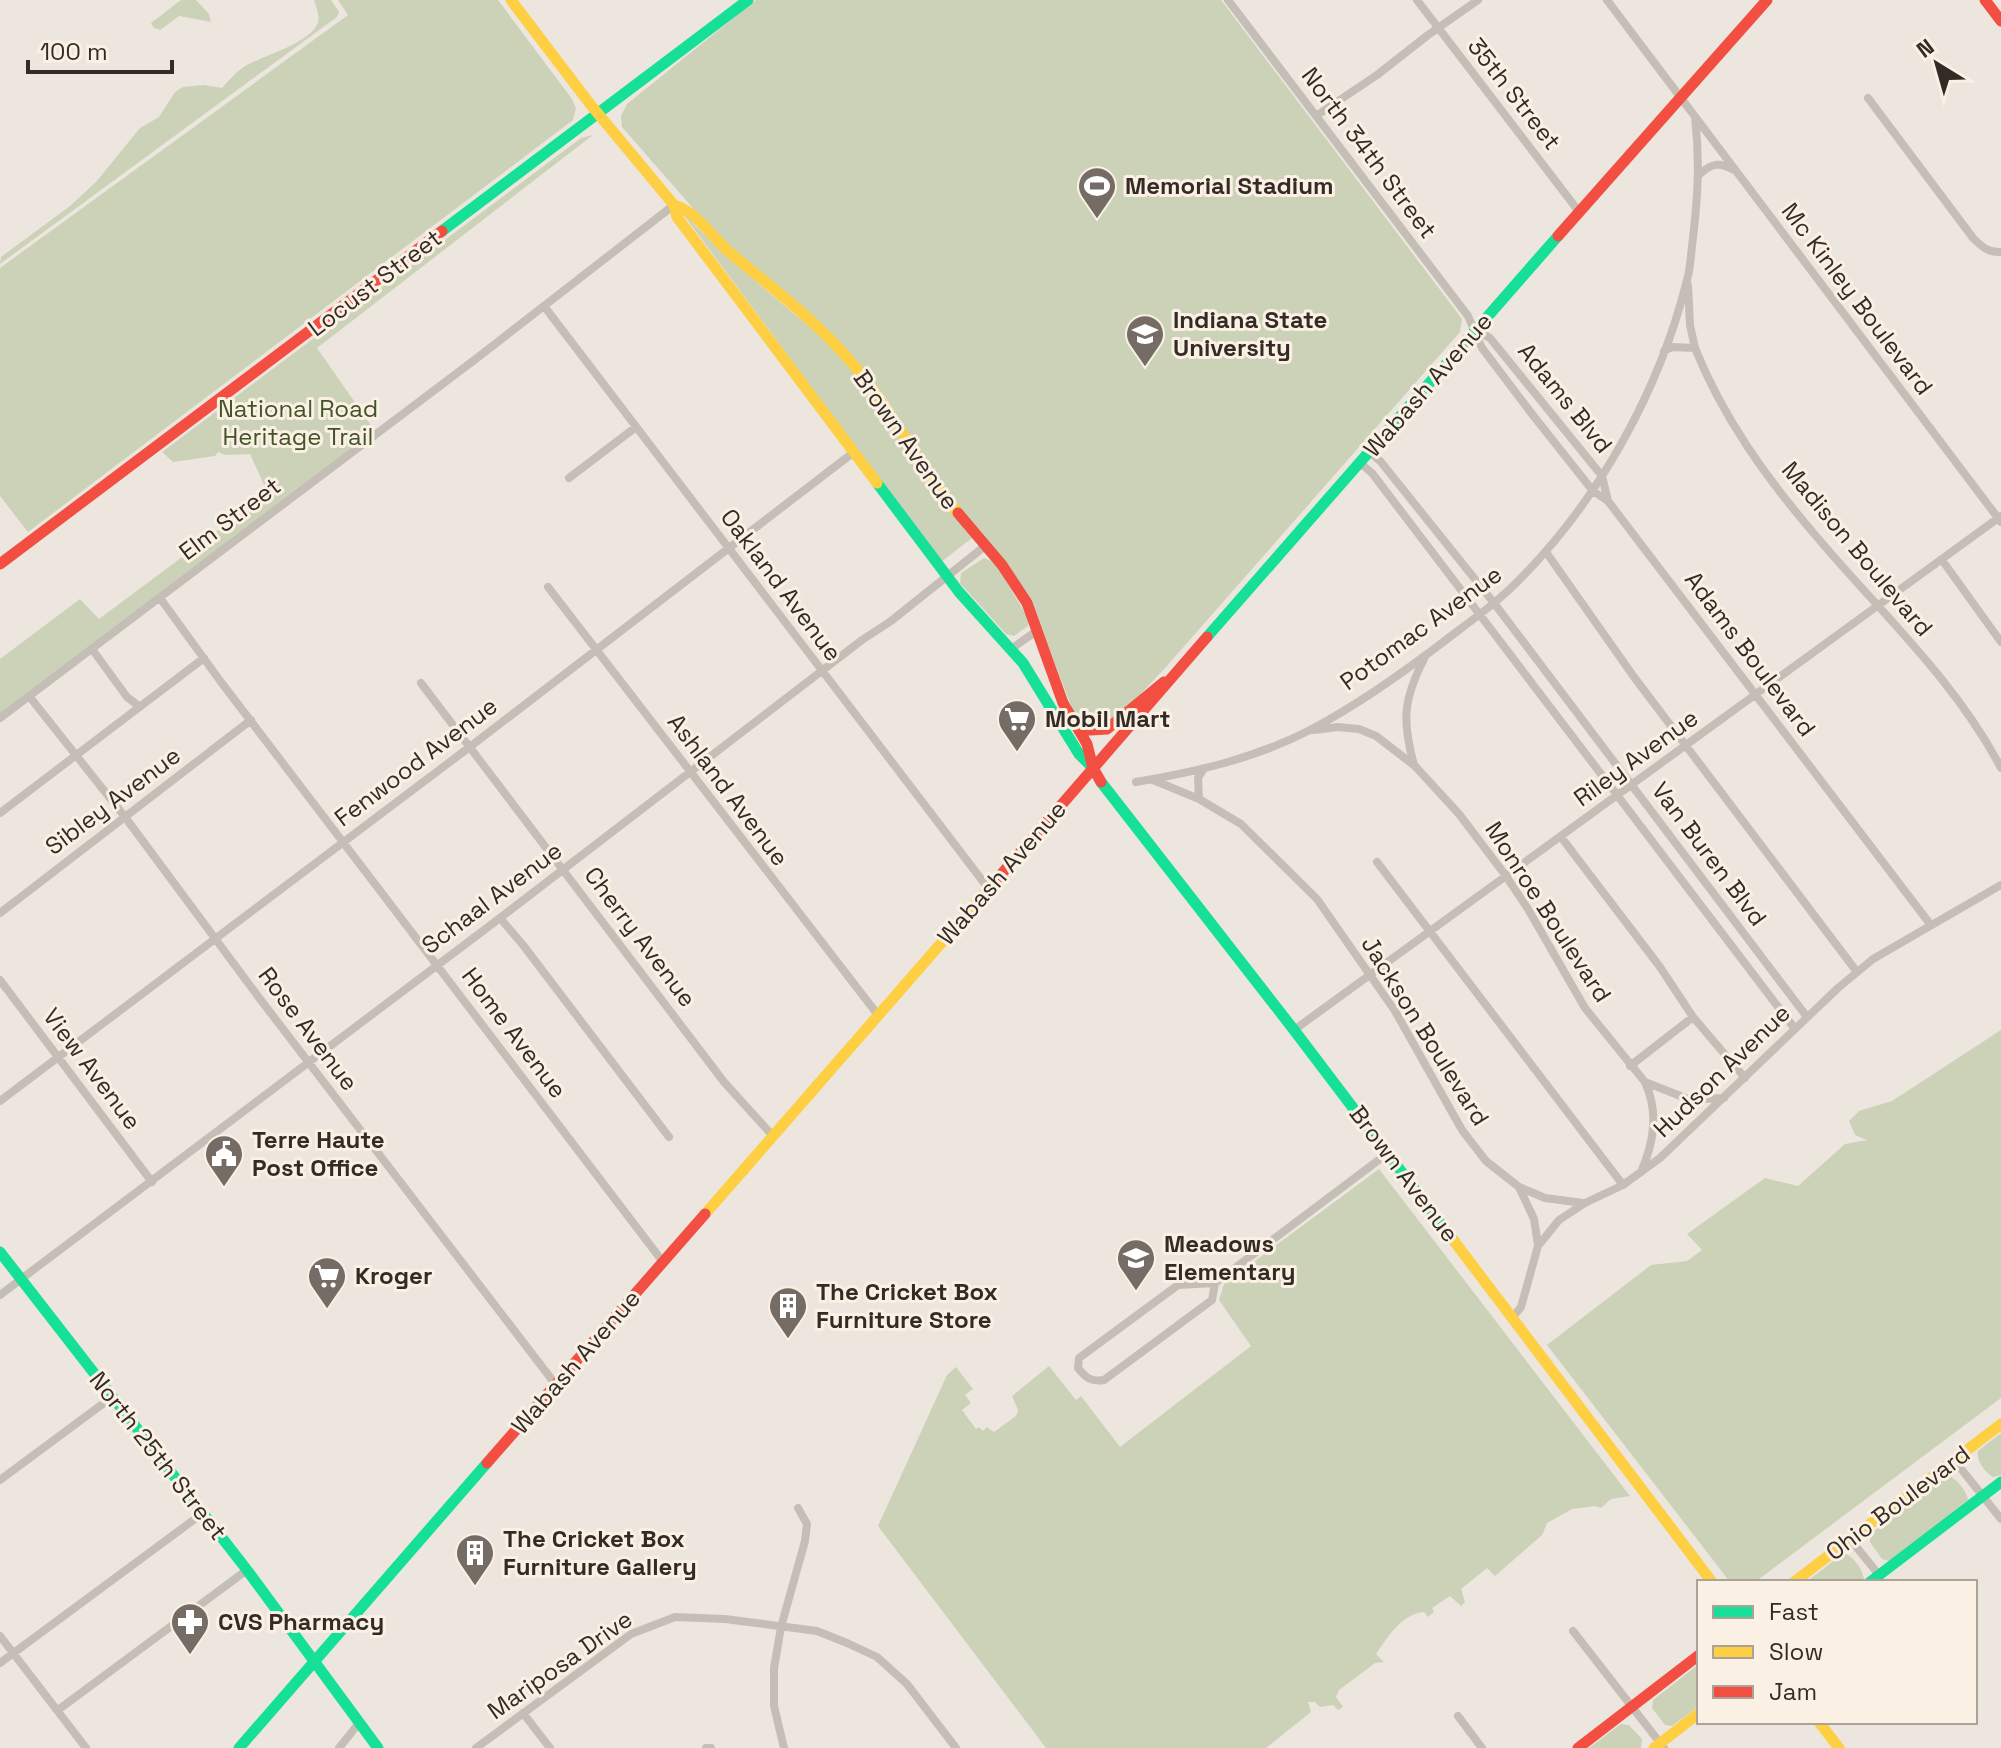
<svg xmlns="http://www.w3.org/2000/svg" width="2001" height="1748" viewBox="0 0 2001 1748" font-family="'Space Grotesk',sans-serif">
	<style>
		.green { fill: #ccd2b8 }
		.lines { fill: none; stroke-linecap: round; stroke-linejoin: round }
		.street { stroke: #c5beb7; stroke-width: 8 }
		.fast { stroke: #16e098; stroke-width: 11 }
		.slow { stroke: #ffcf43; stroke-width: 11 }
		.jam { stroke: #f24e42; stroke-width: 11 }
		.labels { text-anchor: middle; stroke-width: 6; stroke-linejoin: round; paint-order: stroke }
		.street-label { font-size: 24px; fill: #352b26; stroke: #faf1e4 }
		.poi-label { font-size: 24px; font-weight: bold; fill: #352b26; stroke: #faf1e4; text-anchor: start }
		.park-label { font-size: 24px; fill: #435429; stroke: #faf1e4 }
	</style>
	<rect width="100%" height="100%" fill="#ece6de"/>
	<path class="green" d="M181,0H196L209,14L211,22L179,16L160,30L154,28L151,23Z
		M314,0H331L339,12L337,17L0,264L1,257L70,206L96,182L140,128L159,117L175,92L183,87L204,85L222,88C229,80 236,72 245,66C263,56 307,44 317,25C321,17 316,7 314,0Z
		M338,0H498L572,99L576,108L573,120L28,532L0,496V268L348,15Z
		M756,0H1221L1462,319L1460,332L1166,667C1153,680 1120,719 1105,724C1094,729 1084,722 1075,716L1038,620L937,482L888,401L869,375L705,222L622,127L621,116L627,104Z
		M593,135L317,348L377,434L0,718V659L80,599L99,619L268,493L250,454L225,455L218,452L215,456L173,462L162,452L581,138Z
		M680,210L725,255L825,340L869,390L933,490L972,538L941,562Z
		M984,558L995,563L1028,618V626L1014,636L1006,634L960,583L961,573Z
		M2001,1030V1398L1755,1582H1730L1547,1345L1651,1265L1687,1261L1702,1250L1687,1234L1765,1178L1798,1186L1845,1144L1867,1140L1855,1135L1849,1121L1859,1111L1892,1101Z
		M1379,1169L1630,1496L1611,1499L1601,1508L1595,1506L1572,1509L1547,1523L1542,1535L1495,1576L1487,1568L1461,1589L1465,1602L1461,1606L1450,1596L1432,1608L1434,1612L1428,1617L1424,1612C1401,1614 1388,1637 1376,1654L1384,1662L1375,1663L1339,1690L1336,1697L1343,1707L1338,1710L1333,1705L1320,1707L1315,1702H1308L1311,1712L1266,1748H1046L878,1526L947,1375L956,1367L973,1389L965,1395L971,1403L962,1410L976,1429L979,1427L983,1431L987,1427L994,1432L1016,1416L1018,1410L1012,1396L1049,1366L1076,1400L1081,1396L1120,1447L1251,1346L1219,1300L1224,1284Z
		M2001,1433V1475L1993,1477C1985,1472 1976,1461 1978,1451Z
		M1947,1475C1956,1478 1967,1491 1968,1500L1889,1561L1882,1559L1870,1542V1534Z
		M1844,1553C1854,1557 1862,1568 1864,1579L1860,1582H1806Z
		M1699,1664V1706L1672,1726L1665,1725L1652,1708L1653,1700Z
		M1621,1724L1629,1725L1642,1739L1641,1748H1589Z"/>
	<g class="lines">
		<path class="street" d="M1228,0L1468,316L1482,348L1532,414L1593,491L1608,501L1930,924
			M1417,0L1580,213
			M1607,0L2001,522
			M1868,98L1973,238C1981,246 1988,253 2001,252
			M1316,116L1377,75L1428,35L1478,0
			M1700,174C1712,163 1719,162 1734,170
			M1688,285L1690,325L1695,348
			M544,306L988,888
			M1476,330L1490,338L1602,476L1608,501
			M1664,351L1672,347L1695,348C1723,418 1767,479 1816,536C1880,612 1954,679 2001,768
			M1370,452L1381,462L1494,603L1807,1017
			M1360,463L1372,473L1795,1029
			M569,478L636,427
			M1546,552L1634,677L1857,972
			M1942,560L2001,642
			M548,587L878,1015
			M160,598L221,682L663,1262
			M92,649L127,697L140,707
			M1011,649L1038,630
			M421,683L724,1082L773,1136
			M29,696L125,817L260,999L556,1385
			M0,718L477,358L674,205
			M1314,730L1338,727L1359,729L1376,736L1415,766L1459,814L1506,876L1528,909L1585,1008L1645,1082C1659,1113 1654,1142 1641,1172
			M1414,765C1402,721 1403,700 1424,659
			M1153,780L1199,799L1241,824L1317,899L1395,1011L1462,1130L1486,1161L1519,1187L1534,1219L1538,1245
			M1136,782C1196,772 1256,758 1310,730C1360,704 1407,670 1451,636C1475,618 1500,600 1521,578C1600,498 1660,389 1687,280C1691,266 1691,251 1693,238C1698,194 1700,161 1695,117
			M1199,799L1198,778L1203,770
			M0,813L204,658
			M1561,837L1660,967L1693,1017L1745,1078
			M1377,862L1623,1185
			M0,913L251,720
			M500,918L523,945L669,1137
			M0,980L152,1182
			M1294,1030L2001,516
			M1630,1066L1693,1017
			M1645,1082L1688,1099L1724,1098
			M0,1101L471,746L854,452
			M1519,1187L1545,1198L1583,1203
			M1215,1283L1212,1300L1104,1380C1091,1382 1086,1378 1078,1368L1079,1358L1178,1285L1215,1283L1388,1153
			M0,1295L500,918L862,640L891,621L985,546
			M1513,1317L1521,1307L1538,1246L1559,1220L1585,1203L1623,1185L1660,1158L1838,988L1873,959L2001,885
			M1954,1460L2001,1519
			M0,1480L112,1397
			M1850,1539L1879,1575
			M1573,1631L1664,1748
			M0,1636L86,1748
			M0,1663L203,1513
			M58,1710L247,1570
			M523,1713L550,1748
			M1458,1716L1482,1748
			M339,1748L359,1723
			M476,1748L631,1634L675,1617L725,1619L817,1631L847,1643L877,1657L907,1684L956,1748
			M706,1748H711
			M784,1748L774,1706V1668L781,1627L805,1541L807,1524L798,1508"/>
		<path class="fast" d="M442,231L748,0
			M877,483L959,592L1023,663L1079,754L1093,768
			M1207,637L1558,236
			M1101,782L1294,1030L1454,1241
			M0,1252L247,1570L378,1748
			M1870,1582L2001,1482
			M239,1748L487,1463"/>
		<path class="slow" d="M511,0L590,104L674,205L677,217L877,483
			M674,205C697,212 711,236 729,252C777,292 830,331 867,382C900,425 922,470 958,513
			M705,1214L998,878
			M1454,1241L1712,1582
			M1794,1582L2001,1424
			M1819,1722L1839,1748
			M1654,1748L1699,1713"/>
		<path class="jam" d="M1985,0L2001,21
			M1558,236L1767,0
			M958,513L1002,565L1027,603L1063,703L1087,744L1093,768L1101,782
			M0,564L442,231
			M1073,722L1090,730L1107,729L1164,682
			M998,878L1207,637
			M487,1463L705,1214
			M1578,1748L1699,1655"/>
	</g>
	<defs>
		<symbol id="stadium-pin" viewBox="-11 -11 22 30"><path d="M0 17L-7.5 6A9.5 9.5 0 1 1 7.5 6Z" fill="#756c66" stroke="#faf1e4"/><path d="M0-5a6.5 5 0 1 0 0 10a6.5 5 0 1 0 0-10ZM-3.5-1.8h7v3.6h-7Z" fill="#fff"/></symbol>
		<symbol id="university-pin" viewBox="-11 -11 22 30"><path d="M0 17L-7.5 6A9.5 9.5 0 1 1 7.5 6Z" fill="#756c66" stroke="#faf1e4"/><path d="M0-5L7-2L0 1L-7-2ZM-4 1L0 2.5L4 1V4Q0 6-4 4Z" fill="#fff"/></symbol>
		<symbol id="supermarket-pin" viewBox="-11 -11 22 30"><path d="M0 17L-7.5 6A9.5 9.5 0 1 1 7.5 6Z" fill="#756c66" stroke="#faf1e4"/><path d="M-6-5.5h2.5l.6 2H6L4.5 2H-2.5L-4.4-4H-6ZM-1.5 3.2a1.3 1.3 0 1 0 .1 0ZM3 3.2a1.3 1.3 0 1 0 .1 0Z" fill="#fff"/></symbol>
		<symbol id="civic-pin" viewBox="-11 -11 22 30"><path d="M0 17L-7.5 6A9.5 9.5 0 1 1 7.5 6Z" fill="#756c66" stroke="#faf1e4"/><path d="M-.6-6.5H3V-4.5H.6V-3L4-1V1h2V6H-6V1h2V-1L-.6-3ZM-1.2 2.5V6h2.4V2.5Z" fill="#fff"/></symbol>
		<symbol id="school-pin" viewBox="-11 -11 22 30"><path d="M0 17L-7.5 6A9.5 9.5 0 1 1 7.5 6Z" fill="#756c66" stroke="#faf1e4"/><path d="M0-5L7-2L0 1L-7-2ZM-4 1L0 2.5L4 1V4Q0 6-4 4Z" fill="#fff"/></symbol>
		<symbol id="building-pin" viewBox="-11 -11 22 30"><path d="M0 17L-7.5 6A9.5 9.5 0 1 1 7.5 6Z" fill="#756c66" stroke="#faf1e4"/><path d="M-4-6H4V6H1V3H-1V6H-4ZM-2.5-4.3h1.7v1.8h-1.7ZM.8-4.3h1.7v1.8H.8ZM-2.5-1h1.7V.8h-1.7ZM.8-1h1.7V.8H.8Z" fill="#fff"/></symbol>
		<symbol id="pharmacy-pin" viewBox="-11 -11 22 30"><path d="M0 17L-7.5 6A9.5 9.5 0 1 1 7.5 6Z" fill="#756c66" stroke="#faf1e4"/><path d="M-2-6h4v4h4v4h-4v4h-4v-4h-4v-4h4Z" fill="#fff"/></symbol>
	</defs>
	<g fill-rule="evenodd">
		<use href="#stadium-pin" x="1075" y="164" width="44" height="60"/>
		<use href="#university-pin" x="1123" y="312" width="44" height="60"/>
		<use href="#supermarket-pin" x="995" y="697" width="44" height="60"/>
		<use href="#civic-pin" x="202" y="1132" width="44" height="60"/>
		<use href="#school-pin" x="1114" y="1236" width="44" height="60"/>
		<use href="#supermarket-pin" x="305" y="1254" width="44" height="60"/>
		<use href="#building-pin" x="766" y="1284" width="44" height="60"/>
		<use href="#building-pin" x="453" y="1531" width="44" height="60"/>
		<use href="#pharmacy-pin" x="168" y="1600" width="44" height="60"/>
	</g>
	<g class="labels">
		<g class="street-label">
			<text transform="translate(1514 94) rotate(52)" y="8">35th Street</text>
			<text transform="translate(1369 153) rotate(53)" y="8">North 34th Street</text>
			<text transform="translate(375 283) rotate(-37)" y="8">Locust Street</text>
			<text transform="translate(1857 299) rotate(53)" y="8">Mc Kinley Boulevard</text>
			<text transform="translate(1428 385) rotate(-49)" y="8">Wabash Avenue</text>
			<text transform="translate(1565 398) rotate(51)" y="8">Adams Blvd</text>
			<text transform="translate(906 440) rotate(55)" y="8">Brown Avenue</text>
			<text transform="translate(230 519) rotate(-37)" y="8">Elm Street</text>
			<text transform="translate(1857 549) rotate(50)" y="8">Madison Boulevard</text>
			<text transform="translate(781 585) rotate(53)" y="8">Oakland Avenue</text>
			<text transform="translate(1421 628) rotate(-36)" y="8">Potomac Avenue</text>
			<text transform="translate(1750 654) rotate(53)" y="8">Adams Boulevard</text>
			<text transform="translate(1636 758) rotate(-36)" y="8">Riley Avenue</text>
			<text transform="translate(416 762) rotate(-37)" y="8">Fenwood Avenue</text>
			<text transform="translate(728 790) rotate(53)" y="8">Ashland Avenue</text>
			<text transform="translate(113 801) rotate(-37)" y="8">Sibley Avenue</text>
			<text transform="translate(1709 854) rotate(53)" y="8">Van Buren Blvd</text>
			<text transform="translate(1002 873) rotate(-49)" y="8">Wabash Avenue</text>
			<text transform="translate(492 898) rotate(-37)" y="8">Schaal Avenue</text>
			<text transform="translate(1548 912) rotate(57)" y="8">Monroe Boulevard</text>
			<text transform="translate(640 937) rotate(53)" y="8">Cherry Avenue</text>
			<text transform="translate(308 1029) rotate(53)" y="8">Rose Avenue</text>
			<text transform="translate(1425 1031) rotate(58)" y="8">Jackson Boulevard</text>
			<text transform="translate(514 1033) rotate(53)" y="8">Home Avenue</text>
			<text transform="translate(92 1069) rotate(53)" y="8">View Avenue</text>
			<text transform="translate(1722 1071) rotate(-44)" y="8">Hudson Avenue</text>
			<text transform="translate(1404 1174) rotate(53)" y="8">Brown Avenue</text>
			<text transform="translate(576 1362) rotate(-49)" y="8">Wabash Avenue</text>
			<text transform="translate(158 1456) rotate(52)" y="8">North 25th Street</text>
			<text transform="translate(1898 1503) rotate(-37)" y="8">Ohio Boulevard</text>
			<text transform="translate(560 1665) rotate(-35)" y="8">Mariposa Drive</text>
		</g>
		<g class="poi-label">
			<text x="1125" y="194">Memorial Stadium</text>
			<text x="1173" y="328">Indiana State<tspan x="1173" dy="28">University</tspan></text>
			<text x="1045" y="727">Mobil Mart</text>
			<text x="252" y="1148">Terre Haute<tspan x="252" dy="28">Post Office</tspan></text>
			<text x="1164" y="1252">Meadows<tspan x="1164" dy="28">Elementary</tspan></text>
			<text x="355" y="1284">Kroger</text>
			<text x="816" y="1300">The Cricket Box<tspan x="816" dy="28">Furniture Store</tspan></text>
			<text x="503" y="1547">The Cricket Box<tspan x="503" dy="28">Furniture Gallery</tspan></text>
			<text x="218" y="1630">CVS Pharmacy</text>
		</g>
		<g class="park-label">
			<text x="298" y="417">National Road<tspan x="298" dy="28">Heritage Trail</tspan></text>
		</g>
	</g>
	<rect x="1697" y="1580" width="280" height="144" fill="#faf1e4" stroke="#aba298" stroke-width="2"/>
	<rect x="1713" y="1606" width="40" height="12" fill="#16e098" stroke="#aba298" stroke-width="2"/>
	<text x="1769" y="1620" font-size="24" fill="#352b26">Fast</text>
	<rect x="1713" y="1646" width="40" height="12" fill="#ffcf43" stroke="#aba298" stroke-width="2"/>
	<text x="1769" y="1660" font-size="24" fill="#352b26">Slow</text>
	<rect x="1713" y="1686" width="40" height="12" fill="#f24e42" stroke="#aba298" stroke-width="2"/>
	<text x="1769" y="1700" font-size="24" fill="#352b26">Jam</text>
	<g transform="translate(1937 64) rotate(323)" stroke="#faf1e4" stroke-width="6" paint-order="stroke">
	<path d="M0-6L14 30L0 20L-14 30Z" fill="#352b26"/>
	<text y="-12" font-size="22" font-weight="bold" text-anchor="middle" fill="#352b26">N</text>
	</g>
	<path d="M28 60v12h144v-12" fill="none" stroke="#352b26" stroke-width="4"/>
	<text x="40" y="60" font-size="24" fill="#352b26" stroke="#faf1e4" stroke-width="6" paint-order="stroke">100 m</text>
</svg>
